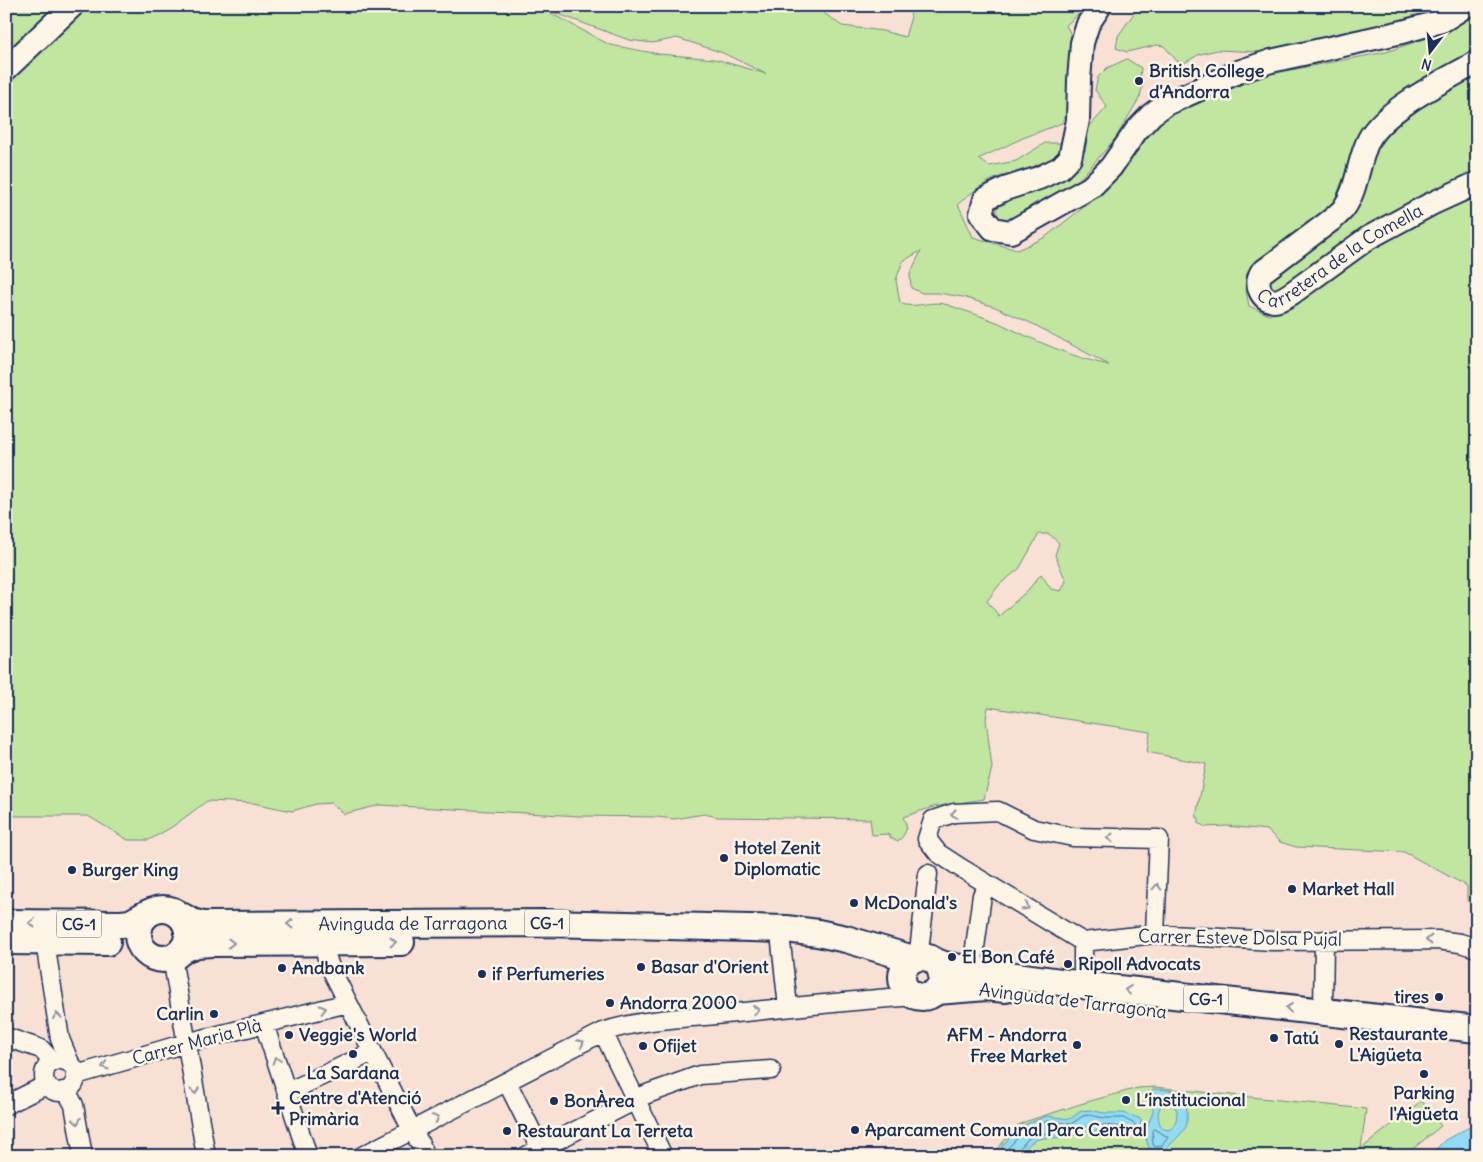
<svg xmlns="http://www.w3.org/2000/svg" width="1483" height="1162" viewBox="0 0 1483 1162" font-family="Delius,sans-serif">
	<style>
		.green { fill: #c1e6a0; stroke: #6e8a7f; fill-rule: evenodd }
		.water { fill: #91dcf3; stroke: #6297b7; fill-rule: evenodd }
		.lines { fill: none; stroke-linecap: round; stroke-linejoin: round }
		.shore { stroke: #4a749a; stroke-width: 1 }
		.minor-casing { stroke: #1b2f5e; stroke-width: 21 }
		.major-casing { stroke: #1b2f5e; stroke-width: 26 }
		.highway-casing { stroke: #1b2f5e; stroke-width: 30 }
		.minor { stroke: #fcf5e5; stroke-width: 18 }
		.major { stroke: #fcf5e5; stroke-width: 22 }
		.highway { stroke: #fcf5e5; stroke-width: 26 }
		.oneway { stroke: #8c92a2 }
		.poi-dot { fill: #1b2f5e; stroke: #fcf5e5; stroke-width: 2 }
		.labels { text-anchor: middle; stroke-width: 5; stroke-linejoin: round; paint-order: stroke }
		.shield { fill: #fcf5e5; stroke: #5e6a86; stroke-width: 1 }
		.shield-label { font-size: 16px; font-weight: bold; fill: #1b2f5e }
		.poi-label { font-size: 18px; font-weight: bold; fill: #1b2f5e; stroke: #fcf5e5; text-anchor: start }
		.street-label { font-size: 18px; fill: #1b2f5e; stroke: #fcf5e5 }
	</style>
	<rect width="100%" height="100%" fill="#f8e1d4"/>
	<filter id="ink" filterUnits="userSpaceOnUse"><feTurbulence type="fractalNoise" baseFrequency=".02" numOctaves="2"/><feDisplacementMap in="SourceGraphic" scale="10" xChannelSelector="R" yChannelSelector="G"/><feConvolveMatrix kernelMatrix="1 2 1 2 8 2 1 2 1" color-interpolation-filters="sRGB"/></filter>
	<g filter="url(#ink)">
		<path class="green" d="M6,6H814L842,26L883,31L905,37L911,17L909,6H1088L1066,25L1071,35V101L1062,123L1023,138L978,159L989,166L1016,161L1045,143H1064L1061,155C1040,169 1015,169 992,180C979,186 969,195 958,204L973,237L1017,250L1044,238L1098,196L1126,166L1164,115L1217,87L1264,75L1386,52L1424,39L1470,15L1477,8V54L1387,103L1367,120L1355,147L1332,208L1260,261L1250,271L1246,291L1249,306L1269,315L1287,308L1368,248L1477,193V904L1467,901V886L1404,852L1296,847L1280,842L1267,830L1227,826L1205,827L1199,823V818L1196,817L1206,764L1147,752L1150,732L988,707L986,719L992,768L984,799L933,807L903,817C909,829 907,831 898,842L891,838L888,834L872,835L870,819L718,817L704,814L674,819L657,817L580,816L380,805L344,814L331,803L316,804L292,811L253,803L207,801L172,827L149,840H128L88,816H6ZM539,7L629,40L653,43L677,38L699,45L723,53L766,74L715,59L659,54L610,45ZM921,251L910,274L911,288L922,293H938L963,297L995,307L1033,324L1109,365C1070,357 1034,340 999,323C982,316 965,311 948,305C933,299 913,310 900,303L896,280L903,261ZM1039,534H1049L1059,543L1055,555L1066,581L1061,591L1051,589L1041,574L1028,590L999,616L987,601L1000,584L1019,569Z
			M1139,6H1214L1229,10L1289,9L1320,6H1446L1430,15L1317,45L1261,52L1217,50L1200,54L1184,63L1177,61L1164,46L1157,45L1127,52L1116,48L1118,36Z
			M1127,59L1141,68L1140,76L1143,83L1140,97L1115,139L1070,190L1037,202L1008,220L998,218C995,209 997,206 1003,198L1066,176L1085,151L1089,127L1107,107L1095,90L1098,77L1107,68Z
			M1477,71V173L1275,291L1270,289L1269,277L1333,233L1348,215L1374,149L1387,131L1421,105Z
			M1154,1087L1366,1109L1361,1149L1421,1101L1441,1126L1404,1156H991L1017,1126L1024,1122L1087,1102L1138,1088Z"/>
		<path class="water" d="M1154,1089C1174,1091 1185,1088 1187,1112C1187,1117 1188,1123 1185,1128C1181,1136 1170,1143 1165,1151L1153,1152C1145,1146 1145,1131 1149,1122C1150,1118 1153,1115 1153,1110C1153,1108 1150,1106 1149,1103C1149,1100 1150,1095 1151,1091ZM1163,1103L1171,1104L1177,1110C1177,1118 1176,1124 1170,1130L1163,1129C1157,1122 1156,1110 1163,1103Z
			M1089,1110L1104,1113H1124L1141,1119L1140,1136C1127,1130 1100,1129 1086,1132C1080,1133 1074,1136 1067,1137C1057,1139 1042,1135 1032,1142C1027,1145 1023,1152 1019,1156L1002,1155L1001,1152L1002,1146L1021,1126L1047,1116L1070,1119L1081,1111Z
			M1477,1123V1156H1429L1445,1140Z"/>
		<g class="lines">
			<path class="shore" d="M1154,1129L1168,1137L1167,1139L1161,1146L1155,1147L1153,1144L1152,1131Z
				M1006,1156L1007,1149L1024,1131L1037,1125L1048,1121L1071,1124L1083,1116L1089,1115L1104,1118H1123L1135,1124V1126L1133,1128L1104,1125L1085,1127L1066,1132H1054L1035,1135L1028,1139L1017,1151L1016,1156"/>
			<defs>
				<path id="minor" d="M1155,934L1159,839L1073,837L1034,829L998,811L954,813L933,820L927,839L938,853L961,868L1083,942L1155,934L1272,941L1437,940L1460,943L1477,948
					M55,942L50,946L47,955L60,1039L70,1063
					M322,943L330,967L412,1130
					M781,943L788,1007
					M172,957L206,1156
					M917,957L919,951L928,874
					M972,970L982,895
					M1083,985V942
					M1323,1011L1324,940
					M264,1024L308,1156
					M603,1032L663,1156
					M6,1037L41,1049L52,1061
					M44 1076a16 16 0 1 1 32 0a16 16 0 1 1-32 0Z
					M76,1075L186,1043L348,1003
					M507,1082L544,1156
					M292,1090L366,1055
					M63,1091L68,1094L74,1105L83,1156
					M635,1100L647,1094L700,1075L771,1070
					M6,1105L40,1088L45,1087L50,1088
					M417,1138L426,1156
					M362,1156L603,1032C639,1020 679,1018 716,1015C782,1008 848,1001 914,996
					M526,1156L630,1103"/>
				<g id="major">
					<path d="M1100,6L1088,24L1082,43L1079,80L1078,120L1070,158L1060,168L1039,178L1005,189L985,199L981,214L993,229L1011,232L1091,187L1111,167L1136,131L1152,114L1166,104L1238,72L1271,61L1402,32L1442,21L1466,6"/>
					<path id="s1" d="M1477,62C1446,80 1386,108 1369,139C1358,160 1358,188 1344,208C1342,211 1337,215 1334,218L1261,273C1255,284 1260,299 1274,301C1280,301 1287,296 1292,293L1368,238L1431,204L1477,183"/>
					<path d="M6,69L72,6"/>
				</g>
				<g id="highway">
					<circle cx="163" cy="934" r="25"/>
					<path id="s2" d="M181,916L192,922L203,925L545,923L786,929L818,933L846,939L913,959"/>
					<path d="M6,923L121,924L130,923L148,913"/>
					<path d="M6,941L107,942"/>
					<path d="M183,949L197,944L211,943L401,942"/>
					<circle cx="922" cy="977" r="20"/>
					<path d="M936,962L944,965L972,970L1083,985L1477,1029"/>
					<path d="M937,991L986,987L1006,989"/>
				</g>
			</defs>
			<use href="#minor" class="minor-casing"/>
			<use href="#major" class="major-casing"/>
			<use href="#highway" class="highway-casing"/>
			<use href="#minor" class="minor"/>
			<use href="#major" class="major"/>
			<use href="#highway" class="highway"/>
		</g>
		<defs><path id="oneway-chevron" d="M-2-3.5L2.5 0L-2 3.5" fill="none" stroke-width="1.6" stroke-linecap="round" stroke-linejoin="round" transform="scale(1.25)"/></defs>
		<g class="oneway">
			<use href="#oneway-chevron" transform="translate(954 814) rotate(169)"/>
			<use href="#oneway-chevron" transform="translate(1110 838) rotate(-179)"/>
			<use href="#oneway-chevron" transform="translate(1157 887) rotate(-88)"/>
			<use href="#oneway-chevron" transform="translate(1026 907) rotate(31)"/>
			<use href="#oneway-chevron" transform="translate(32 923) rotate(-180)"/>
			<use href="#oneway-chevron" transform="translate(290 924) rotate(180)"/>
			<use href="#oneway-chevron" transform="translate(1429 940) rotate(-180)"/>
			<use href="#oneway-chevron" transform="translate(393 942) rotate(-1)"/>
			<use href="#oneway-chevron" transform="translate(231 943)"/>
			<use href="#oneway-chevron" transform="translate(1128 990) rotate(-173)"/>
			<use href="#oneway-chevron" transform="translate(1289 1008) rotate(-174)"/>
			<use href="#oneway-chevron" transform="translate(323 1009) rotate(-14)"/>
			<use href="#oneway-chevron" transform="translate(756 1010) rotate(-6)"/>
			<use href="#oneway-chevron" transform="translate(57 1016) rotate(-98)"/>
			<use href="#oneway-chevron" transform="translate(581 1043) rotate(-28)"/>
			<use href="#oneway-chevron" transform="translate(276 1060) rotate(-108)"/>
			<use href="#oneway-chevron" transform="translate(105 1066) rotate(164)"/>
			<use href="#oneway-chevron" transform="translate(195 1091) rotate(80)"/>
			<use href="#oneway-chevron" transform="translate(436 1118) rotate(-27)"/>
			<use href="#oneway-chevron" transform="translate(77 1121) rotate(80)"/>
		</g>
	</g>
	<g class="poi-dot">
		<circle cx="1139" cy="81" r="5"/>
		<circle cx="724" cy="858" r="5"/>
		<circle cx="72" cy="870" r="5"/>
		<circle cx="1292" cy="889" r="5"/>
		<circle cx="854" cy="903" r="5"/>
		<circle cx="952" cy="957" r="5"/>
		<circle cx="1068" cy="964" r="5"/>
		<circle cx="641" cy="967" r="5"/>
		<circle cx="282" cy="968" r="5"/>
		<circle cx="482" cy="974" r="5"/>
		<circle cx="1439" cy="997" r="5"/>
		<circle cx="610" cy="1003" r="5"/>
		<circle cx="214" cy="1014" r="5"/>
		<circle cx="289" cy="1035" r="5"/>
		<circle cx="1274" cy="1038" r="5"/>
		<circle cx="1339" cy="1044" r="5"/>
		<circle cx="1077" cy="1045" r="5"/>
		<circle cx="643" cy="1046" r="5"/>
		<circle cx="353" cy="1054" r="5"/>
		<circle cx="1424" cy="1074" r="5"/>
		<circle cx="1126" cy="1100" r="5"/>
		<circle cx="554" cy="1101" r="5"/>
		<path d="M275.5 1100.5h5v5h5v5h-5v5h-5v-5h-5v-5h5z"/>
		<circle cx="855" cy="1130" r="5"/>
		<circle cx="507" cy="1131" r="5"/>
	</g>
	<g class="labels">
		<g class="shield">
			<rect x="524.5" y="909.5" width="45" height="27" rx="4"/>
			<rect x="56.5" y="910.5" width="45" height="27" rx="4"/>
			<rect x="1183.5" y="985.5" width="45" height="27" rx="4"/>
		</g>
		<g class="shield-label">
			<text x="547" y="929">CG-1</text>
			<text x="79" y="930">CG-1</text>
			<text x="1206" y="1005">CG-1</text>
		</g>
		<g class="poi-label">
			<text x="1149" y="77">British College<tspan x="1149" dy="21">d'Andorra</tspan></text>
			<text x="734" y="854">Hotel Zenit<tspan x="734" dy="21">Diplomatic</tspan></text>
			<text x="82" y="876">Burger King</text>
			<text x="1302" y="895">Market Hall</text>
			<text x="864" y="909">McDonald's</text>
			<text x="962" y="963">El Bon Café</text>
			<text x="1078" y="970">Ripoll Advocats</text>
			<text x="651" y="973">Basar d'Orient</text>
			<text x="292" y="974">Andbank</text>
			<text x="492" y="980">if Perfumeries</text>
			<text x="1429" y="1003" text-anchor="end">tires</text>
			<text x="620" y="1009">Andorra 2000</text>
			<text x="204" y="1020" text-anchor="end">Carlin</text>
			<text x="1349" y="1040">Restaurante<tspan x="1349" dy="21">L'Aigüeta</tspan></text>
			<text x="299" y="1041">Veggie's World</text>
			<text x="1067" y="1041" text-anchor="end">AFM - Andorra<tspan x="1067" dy="21">Free Market</tspan></text>
			<text x="1284" y="1044">Tatú</text>
			<text x="653" y="1052">Ofijet</text>
			<text x="353" y="1079" text-anchor="middle">La Sardana</text>
			<text x="1424" y="1099" text-anchor="middle">Parking<tspan x="1424" dy="21">l'Aigüeta</tspan></text>
			<text x="289" y="1104">Centre d'Atenció<tspan x="289" dy="21">Primària</tspan></text>
			<text x="1136" y="1106">L’institucional</text>
			<text x="564" y="1107">BonÀrea</text>
			<text x="865" y="1136">Aparcament Comunal Parc Central</text>
			<text x="517" y="1137">Restaurant La Terreta</text>
		</g>
		<g class="street-label">
			<text dy="6" stroke="none"><textPath href="#s1" startOffset="428">Carretera de la Comella</textPath></text>
			<text dy="6" stroke="none"><textPath href="#s2" startOffset="234">Avinguda de Tarragona</textPath></text>
			<text transform="translate(1240 938) rotate(1)" y="6">Carrer Esteve Dolsa Pujal</text>
			<text transform="translate(1073 1001) rotate(7)" y="6">Avinguda de Tarragona</text>
			<text transform="translate(197 1042) rotate(-15)" y="6">Carrer Maria Plà</text>
		</g>
	</g>
	<rect width="1483" height="1162" fill="none" stroke="#fcf5e5" stroke-width="25"/>
	<rect x="12" y="12" width="1458" height="1137" fill="none" stroke="#1b2f5e" stroke-width="2" filter="url(#ink)"/>
	<g transform="translate(1430 52) rotate(196)" stroke="#fcf5e5" stroke-width="4" paint-order="stroke">
	<path d="M0-4L9 19L0 12L-9 19Z" fill="#1b2f5e"/>
	<text y="-8" font-size="14" font-weight="bold" text-anchor="middle" fill="#1b2f5e">N</text>
	</g>
</svg>
